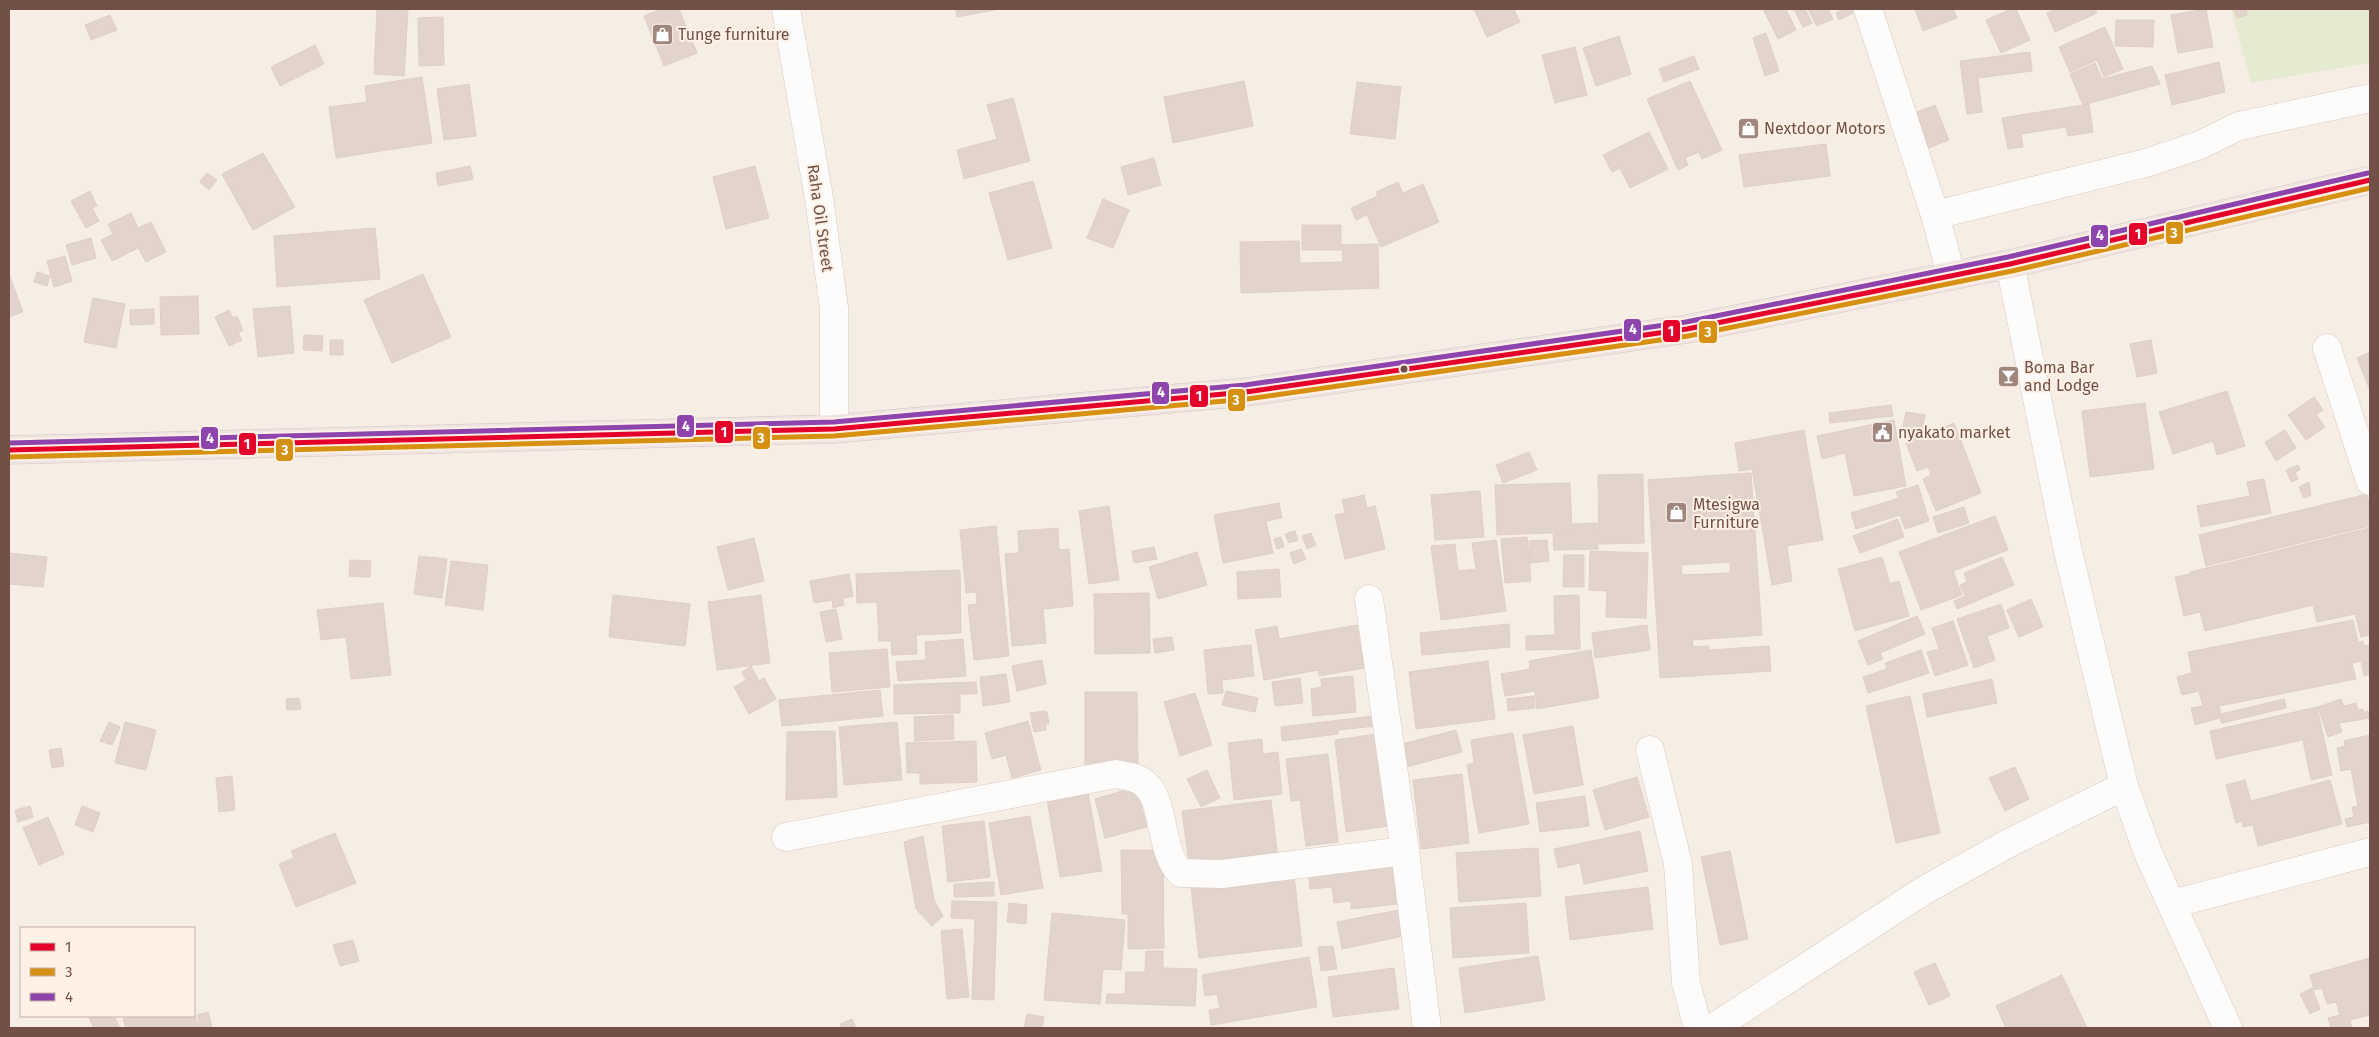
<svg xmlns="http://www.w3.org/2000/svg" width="2379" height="1037" viewBox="0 0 2379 1037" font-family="'Fira Sans',sans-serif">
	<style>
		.grass { fill: #e4ebd0 }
		.building { fill: #e2d4cd; stroke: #decfc8; fill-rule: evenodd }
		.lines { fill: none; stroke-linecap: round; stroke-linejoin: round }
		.minor-casing { stroke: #d7cac4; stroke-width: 29 }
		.highway-casing { stroke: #d5c8c3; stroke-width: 29 }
		.minor { stroke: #fefcfb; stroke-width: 28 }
		.highway { stroke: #f0e4e2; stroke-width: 28 }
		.bus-1-casing { stroke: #fff1e5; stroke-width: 9 }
		.bus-2-casing { stroke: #fff1e5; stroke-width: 9 }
		.bus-3-casing { stroke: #fff1e5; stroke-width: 9 }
		.bus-1 { stroke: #e4002b; stroke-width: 5 }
		.bus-2 { stroke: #d69012; stroke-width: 5 }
		.bus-3 { stroke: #8e44ad; stroke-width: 5 }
		.bus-dot { fill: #725047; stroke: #fff1e5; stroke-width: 2 }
		.labels { text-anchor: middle; stroke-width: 4; stroke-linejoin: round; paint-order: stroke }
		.poi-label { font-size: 16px; fill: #725047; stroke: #fff1e5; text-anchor: start }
		.street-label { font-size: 16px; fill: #725047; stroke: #fff1e5 }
		.line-badge { stroke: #fff1e5; stroke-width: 2 }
		.badge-label { font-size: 14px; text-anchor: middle; font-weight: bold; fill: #fff }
	</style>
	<rect width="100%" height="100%" fill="#f6ede5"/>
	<path class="grass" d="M2231,9H2370V63L2251,83Z"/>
	<path class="building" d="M661,9H679L697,53L664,66L644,16Z
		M956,9H999L957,17Z
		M1474,9H1514L1520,22L1487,37Z
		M1763,9H1786L1796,30L1778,39Z
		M1794,9H1805L1812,23L1803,27Z
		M1808,9H1828L1833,19L1817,26Z
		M1845,9H1851L1853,13L1839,20L1836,13Z
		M1915,9H1953L1957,18L1923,31Z
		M2011,9H2016L2030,40L2001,53L1986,20Z
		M2057,9H2095L2097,13L2055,32L2047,13Z
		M2206,9L2213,47L2178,53L2171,15Z
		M2234,9H2246L2247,15L2237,18Z
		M377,10L408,11L404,76L374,74Z
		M110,15L117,30L91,40L85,25Z
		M443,17L444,65L419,66L418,18Z
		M2116,20H2154L2153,47L2115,46Z
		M2105,27L2123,69L2104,77L2097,60L2070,72L2059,47Z
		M1766,33L1779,71L1765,76L1753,38Z
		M1619,36L1631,74L1596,86L1583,48Z
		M315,45L324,64L280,86L271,67Z
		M1575,47L1587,95L1555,103L1542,55Z
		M2030,52L2032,71L1978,78L1982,112L1967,114L1960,61Z
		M1694,56L1699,69L1664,82L1659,69Z
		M2219,62L2225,92L2172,105L2165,75Z
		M2095,63L2102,79L2152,66L2160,84L2083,105L2070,74Z
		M422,77L432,143L336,158L329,107L367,102L365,86Z
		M1244,81L1253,126L1173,143L1164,97Z
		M1690,81L1722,150L1702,159L1699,152L1685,158L1688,165L1678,170L1647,99Z
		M1357,82L1401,87L1395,139L1350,134Z
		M469,84L476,136L444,140L437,89Z
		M1013,98L1030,161L964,179L957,150L997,139L987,105Z
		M2089,104L2093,132L2068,136L2066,127L2021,134L2023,147L2008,149L2002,118Z
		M1935,105L1949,140L1926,149L1912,114Z
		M1649,132L1668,169L1630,188L1620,168L1612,172L1603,155Z
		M1826,144L1830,176L1744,187L1739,155Z
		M263,153L295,207L253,230L222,174Z
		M1154,158L1161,185L1128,195L1121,167Z
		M470,166L473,179L438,186L436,173Z
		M755,166L769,218L726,229L713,177Z
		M207,173L217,180L209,190L200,182Z
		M1033,181L1052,248L1008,260L989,193Z
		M1398,182L1403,193L1423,184L1439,222L1381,247L1367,215L1356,220L1351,208L1378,196L1376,192Z
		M90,191L97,206L92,208L99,221L86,228L71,201Z
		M1103,199L1129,210L1113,248L1087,238Z
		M131,213L138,228L151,222L166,252L146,262L138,248L112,261L101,240L113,234L108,224Z
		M1302,225H1341V250H1302Z
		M375,228L380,279L277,287L274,236Z
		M91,238L96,258L72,265L66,245Z
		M1299,241L1300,263L1343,262L1342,245L1378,244L1379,288L1241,293L1240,242Z
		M65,256L72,281L54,287L47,261Z
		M37,272L50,276L47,286L34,282Z
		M9,274L23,312L9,317Z
		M423,274L451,337L392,363L364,300Z
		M198,296L199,334L161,335L160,297Z
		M93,298L125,304L116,348L84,342Z
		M290,306L294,353L258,357L253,309Z
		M154,309V324L130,325V310Z
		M229,310L233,318L237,316L243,330L238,333L242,340L229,346L215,317Z
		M304,335L323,336L322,351L303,350Z
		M330,340H343V355H330Z
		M2151,340L2157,373L2137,377L2130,344Z
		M2370,352V390L2357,358Z
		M2227,391L2245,446L2217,455L2213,441L2173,454L2159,412Z
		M2314,397L2323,410L2316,414L2325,427L2306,440L2288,415Z
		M2145,403L2154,469L2090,477L2082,411Z
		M1891,405L1893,416L1830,423L1829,413Z
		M1906,412L1925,415L1922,431L1903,427Z
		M1894,420L1906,486L1854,496L1845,453L1822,459L1817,436Z
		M1954,423L1981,493L1936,511L1923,479L1931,475L1928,467L1917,471L1906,443Z
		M1804,430L1823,540L1787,546L1792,581L1772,585L1752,469L1739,471L1735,443Z
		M2285,430L2296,448L2276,461L2265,442Z
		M1529,452L1537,470L1503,483L1496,465Z
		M2298,465L2300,470L2295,472L2298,479L2291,482L2286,470Z
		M1751,473L1762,635L1692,640L1693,647L1709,646V650L1769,646L1771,671L1660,678L1648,480ZM1730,562V573L1682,575L1681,565Z
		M1643,474L1644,543L1599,544L1598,475Z
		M2264,479L2271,513L2201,527L2197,506L2250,496L2247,482Z
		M2309,482L2311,495L2304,498L2299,487Z
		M1570,483L1572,532L1497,535L1495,485Z
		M1918,485L1929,521L1905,529L1900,515L1856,529L1851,513L1899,498L1896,492Z
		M1480,491L1484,537L1435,540L1431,495Z
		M2367,494L2370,507V526L2206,566L2199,535Z
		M1364,495L1367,508L1375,506L1385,549L1345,559L1335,515L1345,513L1342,500Z
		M1279,503L1282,518L1266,521L1273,553L1223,563L1214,515Z
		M1109,506L1119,580L1089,584L1079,511Z
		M1964,507L1969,523L1938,533L1933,517Z
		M1995,516L2008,550L1953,571L1962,595L1921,610L1899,552Z
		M1898,519L1904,537L1860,553L1853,536Z
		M1597,523L1598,549L1554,550L1553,534L1573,533V524Z
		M996,526L1009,656L974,660L968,605L977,604L976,592L966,593L960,530Z
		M1058,528L1059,550L1069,549L1073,606L1043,609L1046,643L1012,646L1005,554L1019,553L1018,531Z
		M2370,528V635L2361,637L2355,614L2317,622L2313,605L2205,631L2200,612L2184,616L2175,577L2191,574L2190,572Z
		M1295,531L1298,540L1289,543L1285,534Z
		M1311,533L1316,545L1307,549L1302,536Z
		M1281,537L1284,547L1277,549L1274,539Z
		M1527,537L1531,581L1505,583L1501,539Z
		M754,538L764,581L728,590L717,547Z
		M1496,540L1506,611L1441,620L1431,546L1455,544L1458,571L1476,569L1472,543Z
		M1547,540L1549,561L1530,563L1529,541Z
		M1154,547L1157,559L1134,563L1132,551Z
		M1301,549L1306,559L1294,564L1290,553Z
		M1590,551L1648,553L1646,618L1606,617L1607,591L1589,590Z
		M1197,552L1207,585L1158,599L1149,567Z
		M9,553L47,557L43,587L9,584Z
		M1564,555H1584V587H1563Z
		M419,556L447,559L442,598L414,594Z
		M1882,557L1890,584L1899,581L1909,616L1855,631L1838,569Z
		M2002,557L2014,585L1957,609L1954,601L1965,596L1960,585L1967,582L1964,573Z
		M350,560L371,561L370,577L349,576Z
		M451,561L488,565L483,610L445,605Z
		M1279,569L1281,597L1238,599L1237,572Z
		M960,570L961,633L916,635L917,654L892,655L891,641H879L877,602L857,603L856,574Z
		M849,574L853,596L843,598L844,605L833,608L832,600L814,603L810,581Z
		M1149,593L1150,653L1095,654L1094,594Z
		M613,595L690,604L685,646L609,637Z
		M761,595L770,663L717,670L708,602Z
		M1579,595L1580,649L1526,650V636L1555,635L1554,596Z
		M2031,599L2043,627L2019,637L2007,610Z
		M383,603L391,675L351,679L346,637L321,640L317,610Z
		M2001,604L2009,628L1987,636L1995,660L1974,668L1957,619Z
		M836,609L842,639L826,642L820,612Z
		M1917,616L1925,634L1880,653L1883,659L1868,665L1858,641Z
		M2353,620L2358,642L2363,641L2364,646L2370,645V674L2364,676L2361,661L2352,663L2356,679L2219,706L2221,714L2284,699L2286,708L2222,723L2220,718L2195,725L2191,708L2203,706L2199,691L2182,695L2177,677L2192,673L2188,652Z
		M1953,621L1968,665L1935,676L1927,652L1939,649L1932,628Z
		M1509,624L1510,647L1422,655L1420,633Z
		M1357,625L1364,668L1319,676L1318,670L1264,680L1255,630L1277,626L1279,639Z
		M1647,625L1650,650L1595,658L1592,633Z
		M1172,637L1174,650L1155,653L1153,639Z
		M963,639L966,676L898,681L896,662L926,660L925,642Z
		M1251,645L1254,676L1222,680L1223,693L1208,694L1204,650Z
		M887,649L890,687L832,692L829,653Z
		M1591,650L1599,698L1537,709L1535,691L1505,696L1501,674L1530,669L1529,661Z
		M1921,650L1929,673L1868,693L1863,677L1887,669L1885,663Z
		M1042,660L1046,684L1017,691L1012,666Z
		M1488,661L1495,719L1416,729L1409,672Z
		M751,666L759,681L764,678L776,699L749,714L734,687L746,680L742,672Z
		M1006,674L1010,702L983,706L980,677Z
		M1353,676L1356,712L1313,716L1311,689L1322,687L1321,679Z
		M1300,678L1303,703L1275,706L1272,682Z
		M1992,679L1997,703L1927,717L1923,694Z
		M976,682L977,694H960V713L894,714V685Z
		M880,690L883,716L782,726L779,700Z
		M1226,691L1258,698L1255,712L1222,705Z
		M1085,692H1137L1138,765L1085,766Z
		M1195,693L1212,745L1180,756L1164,702Z
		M1534,696L1535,708L1508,711L1507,699Z
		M1910,696L1940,833L1896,843L1866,706Z
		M299,698L301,709L287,710L286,699Z
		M2341,699L2344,706L2356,703L2358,710L2363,709L2364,713L2368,711L2370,718L2339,723L2342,732L2328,737L2318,707Z
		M2317,707L2332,775L2311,780L2303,740L2216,759L2210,731Z
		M1045,711L1047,712L1049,724H1045L1046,730L1034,732L1030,713Z
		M953,715L954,739L915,741L914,717Z
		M1374,716L1375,726L1338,730V734L1282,741L1281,727Z
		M1028,721L1041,770L1012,778L1006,755L992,759L985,733Z
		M109,722L120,727L112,745L100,741Z
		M125,722L156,730L146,770L115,763Z
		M897,722L902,780L844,785L839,727Z
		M1573,726L1583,785L1534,794L1523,735Z
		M1456,730L1462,752L1407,767L1402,744Z
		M835,731L837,797L786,800L787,732Z
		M1383,733L1395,825L1346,832L1335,740Z
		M1513,733L1529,824L1479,833L1467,765L1474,763L1471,740Z
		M2370,735V822L2347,827L2345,819L2354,817L2352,807L2358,806L2351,769L2341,771L2337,748L2345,746L2344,741Z
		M1262,739L1263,754L1278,752L1282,794L1234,800L1228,743Z
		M976,741L977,782L920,784V773H907L906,743Z
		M61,748L64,766L52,768L49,750Z
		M1328,754L1338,842L1306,846L1300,800L1291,801L1286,759Z
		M2015,767L2029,799L2005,811L1989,778Z
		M1207,770L1220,798L1201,807L1187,779Z
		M1462,774L1469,843L1421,849L1413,780Z
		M232,776L235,810L219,812L216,778Z
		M1637,777L1649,817L1605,830L1593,790Z
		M2245,780L2251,801L2330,780L2342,824L2258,846L2253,825L2243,827L2242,821L2236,823L2226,785Z
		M1136,787L1147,827L1105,838L1095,799Z
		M1088,792L1102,871L1060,877L1047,799Z
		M1585,796L1589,826L1540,832L1536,803Z
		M1271,800L1277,852L1189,863L1182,811Z
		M30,806L33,817L18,822L15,810Z
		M82,806L100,813L93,832L75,825Z
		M1030,816L1043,888L1001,895L989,823Z
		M48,817L64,854L39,865L23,828Z
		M984,821L990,877L948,882L942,826Z
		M1640,831L1648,871L1584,884L1580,863L1558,868L1554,849Z
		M335,833L356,883L296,907L279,864L294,858L291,851Z
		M923,836L934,900L943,916L932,926L916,909L904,842Z
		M1538,848L1541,896L1459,902L1456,853Z
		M1121,850H1163L1164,948L1128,949V914H1122Z
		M1730,851L1748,939L1720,945L1701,857Z
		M1401,860L1406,903L1351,909V901L1334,903L1332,887L1310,889L1308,871Z
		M1294,875L1302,946L1199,958L1191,887Z
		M994,882V896L954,897V884Z
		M1648,887L1653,929L1570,940L1565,897Z
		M952,901L997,902L994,1000L972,999L975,919L951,918Z
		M1009,903L1027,905L1026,924L1007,922Z
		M1526,903L1529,953L1453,958L1450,908Z
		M1403,909L1408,935L1342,949L1337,922Z
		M1052,913L1125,920L1121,970L1103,969L1100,1004L1044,1000Z
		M962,929L969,997L947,999L941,931Z
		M353,940L359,961L340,966L333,945Z
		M1333,946L1337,969L1321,971L1318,947Z
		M1146,951H1163V968L1197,969L1195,1006L1106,1003L1107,994H1125L1126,972H1145Z
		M1538,956L1545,1000L1465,1013L1459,968Z
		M1309,957L1317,1007L1211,1025L1209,1010L1220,1008L1217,994L1205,996L1202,975Z
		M2370,958V1015L2350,1020L2352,1028H2331L2328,1018L2340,1015L2336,1002L2327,1004L2322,988L2314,990L2310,975Z
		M1935,963L1950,996L1929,1005L1914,972Z
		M1394,968L1399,1009L1333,1017L1328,977Z
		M2062,975L2087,1028H2006L1996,1006Z
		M2312,988L2320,1009L2310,1014L2300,994Z
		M194,1012L197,1023L199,1022L197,1015L208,1012L212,1028H126L123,1019L132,1016H194Z
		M1027,1014L1044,1017L1042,1028H1024Z
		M88,1016H114L120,1028H94Z
		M852,1019L856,1028H842L840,1024Z"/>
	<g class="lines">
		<defs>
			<path id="minor" d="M786,9L819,198L834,308V429
				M1868,9L1935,215L1951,275
				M1935,215L2146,163L2200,145L2239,126L2370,98
				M2010,264L2067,547L2124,786L2148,853L2228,1028
				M2327,348L2370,481
				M1369,599L1405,851L1427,1028
				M1650,750L1678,864L1686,983L1698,1028
				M786,837L1116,774C1126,776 1138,777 1145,784C1166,802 1159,852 1181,873L1222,874L1405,851
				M2172,904L2370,852
				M1713,1028L1923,891L2009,843L2124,786"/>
			<path id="highway" d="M9,450L834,429L1246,392L1687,329L2010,264L2370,180"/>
		</defs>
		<use href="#minor" class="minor-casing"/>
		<use href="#highway" class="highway-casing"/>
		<use href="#minor" class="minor"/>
		<use href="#highway" class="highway"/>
		<defs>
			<path id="bus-1" d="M9,450L834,429L1246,392L1687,329L2010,264L2370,180"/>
			<path id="bus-2" d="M9,457L834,436L1247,399L1688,336L2012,271L2370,188"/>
			<path id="bus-3" d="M9,443L834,422L1245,385L1686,322L2008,257L2368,173"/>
		</defs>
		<use href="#bus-1" class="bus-1-casing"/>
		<use href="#bus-2" class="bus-2-casing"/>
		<use href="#bus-3" class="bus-3-casing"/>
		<use href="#bus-1" class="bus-1"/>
		<use href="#bus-2" class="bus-2"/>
		<use href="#bus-3" class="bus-3"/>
	</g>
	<defs>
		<symbol id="shop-square" viewBox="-11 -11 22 22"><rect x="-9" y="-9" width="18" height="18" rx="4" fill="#a0877e" stroke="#fff1e5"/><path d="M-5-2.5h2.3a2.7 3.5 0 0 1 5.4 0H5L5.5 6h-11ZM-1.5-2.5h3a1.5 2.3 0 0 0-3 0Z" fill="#fff"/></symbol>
		<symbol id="bar-square" viewBox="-11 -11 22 22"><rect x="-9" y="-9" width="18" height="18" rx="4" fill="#a0877e" stroke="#fff1e5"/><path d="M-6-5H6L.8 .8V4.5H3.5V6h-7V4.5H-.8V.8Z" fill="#fff"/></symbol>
		<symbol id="civic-square" viewBox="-11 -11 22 22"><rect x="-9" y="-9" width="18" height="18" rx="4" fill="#a0877e" stroke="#fff1e5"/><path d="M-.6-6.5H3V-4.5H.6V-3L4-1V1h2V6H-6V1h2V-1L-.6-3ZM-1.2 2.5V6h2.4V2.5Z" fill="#fff"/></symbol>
	</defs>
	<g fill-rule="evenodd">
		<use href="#shop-square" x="650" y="22" width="25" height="25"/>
		<use href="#shop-square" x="1736" y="116" width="25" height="25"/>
		<use href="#bar-square" x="1996" y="364" width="25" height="25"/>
		<use href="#civic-square" x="1870" y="420" width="25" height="25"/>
		<use href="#shop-square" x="1664" y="500" width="25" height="25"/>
	</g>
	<circle class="bus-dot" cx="1404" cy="369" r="4.5"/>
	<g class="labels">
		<g class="poi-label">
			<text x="678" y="40">Tunge furniture</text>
			<text x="1764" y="134">Nextdoor Motors</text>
			<text x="2024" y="373">Boma Bar<tspan x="2024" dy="18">and Lodge</tspan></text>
			<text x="1898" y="438">nyakato market</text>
			<text x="1693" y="510">Mtesigwa<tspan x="1693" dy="18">Furniture</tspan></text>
		</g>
		<g class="street-label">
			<text transform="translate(821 218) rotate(82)" y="6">Raha Oil Street</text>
		</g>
	</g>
	<g class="line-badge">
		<rect x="2165" y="221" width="19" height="24" rx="5" fill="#d69012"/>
		<rect x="2128" y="222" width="20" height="24" rx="5" fill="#e4002b"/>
		<rect x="2090" y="224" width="19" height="24" rx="5" fill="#8e44ad"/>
		<rect x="1623" y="318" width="19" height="24" rx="5" fill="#8e44ad"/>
		<rect x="1662" y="319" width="19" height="24" rx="5" fill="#e4002b"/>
		<rect x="1698" y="320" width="20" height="24" rx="5" fill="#d69012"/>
		<rect x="1151" y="381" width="19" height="24" rx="5" fill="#8e44ad"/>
		<rect x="1189" y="384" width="20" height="24" rx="5" fill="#e4002b"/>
		<rect x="1227" y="388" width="19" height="24" rx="5" fill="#d69012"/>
		<rect x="676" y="414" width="19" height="24" rx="5" fill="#8e44ad"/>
		<rect x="714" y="420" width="20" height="24" rx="5" fill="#e4002b"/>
		<rect x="752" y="426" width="19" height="24" rx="5" fill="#d69012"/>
		<rect x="200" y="426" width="19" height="24" rx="5" fill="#8e44ad"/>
		<rect x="238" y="432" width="19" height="24" rx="5" fill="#e4002b"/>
		<rect x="275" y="438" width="19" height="24" rx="5" fill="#d69012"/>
	</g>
	<g class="badge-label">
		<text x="2174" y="238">3</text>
		<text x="2138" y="239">1</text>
		<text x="2100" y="240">4</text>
		<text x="1633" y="334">4</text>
		<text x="1671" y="336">1</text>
		<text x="1708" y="337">3</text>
		<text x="1161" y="397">4</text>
		<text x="1199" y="401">1</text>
		<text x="1236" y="405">3</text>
		<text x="686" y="431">4</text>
		<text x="724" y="437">1</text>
		<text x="761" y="443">3</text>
		<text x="210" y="443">4</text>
		<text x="247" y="449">1</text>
		<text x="285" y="455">3</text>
	</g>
	<rect width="2379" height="1037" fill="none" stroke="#725047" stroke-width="20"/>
	<rect x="20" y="927" width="175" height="90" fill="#fff1e5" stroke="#c7b1a6"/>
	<rect x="30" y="943" width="25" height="8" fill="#e4002b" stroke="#c7b1a6"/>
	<text x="65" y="952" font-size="15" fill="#725047">1</text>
	<rect x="30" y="968" width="25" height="8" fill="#d69012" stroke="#c7b1a6"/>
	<text x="65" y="977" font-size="15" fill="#725047">3</text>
	<rect x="30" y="993" width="25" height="8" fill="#8e44ad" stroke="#c7b1a6"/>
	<text x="65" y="1002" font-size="15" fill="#725047">4</text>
</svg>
